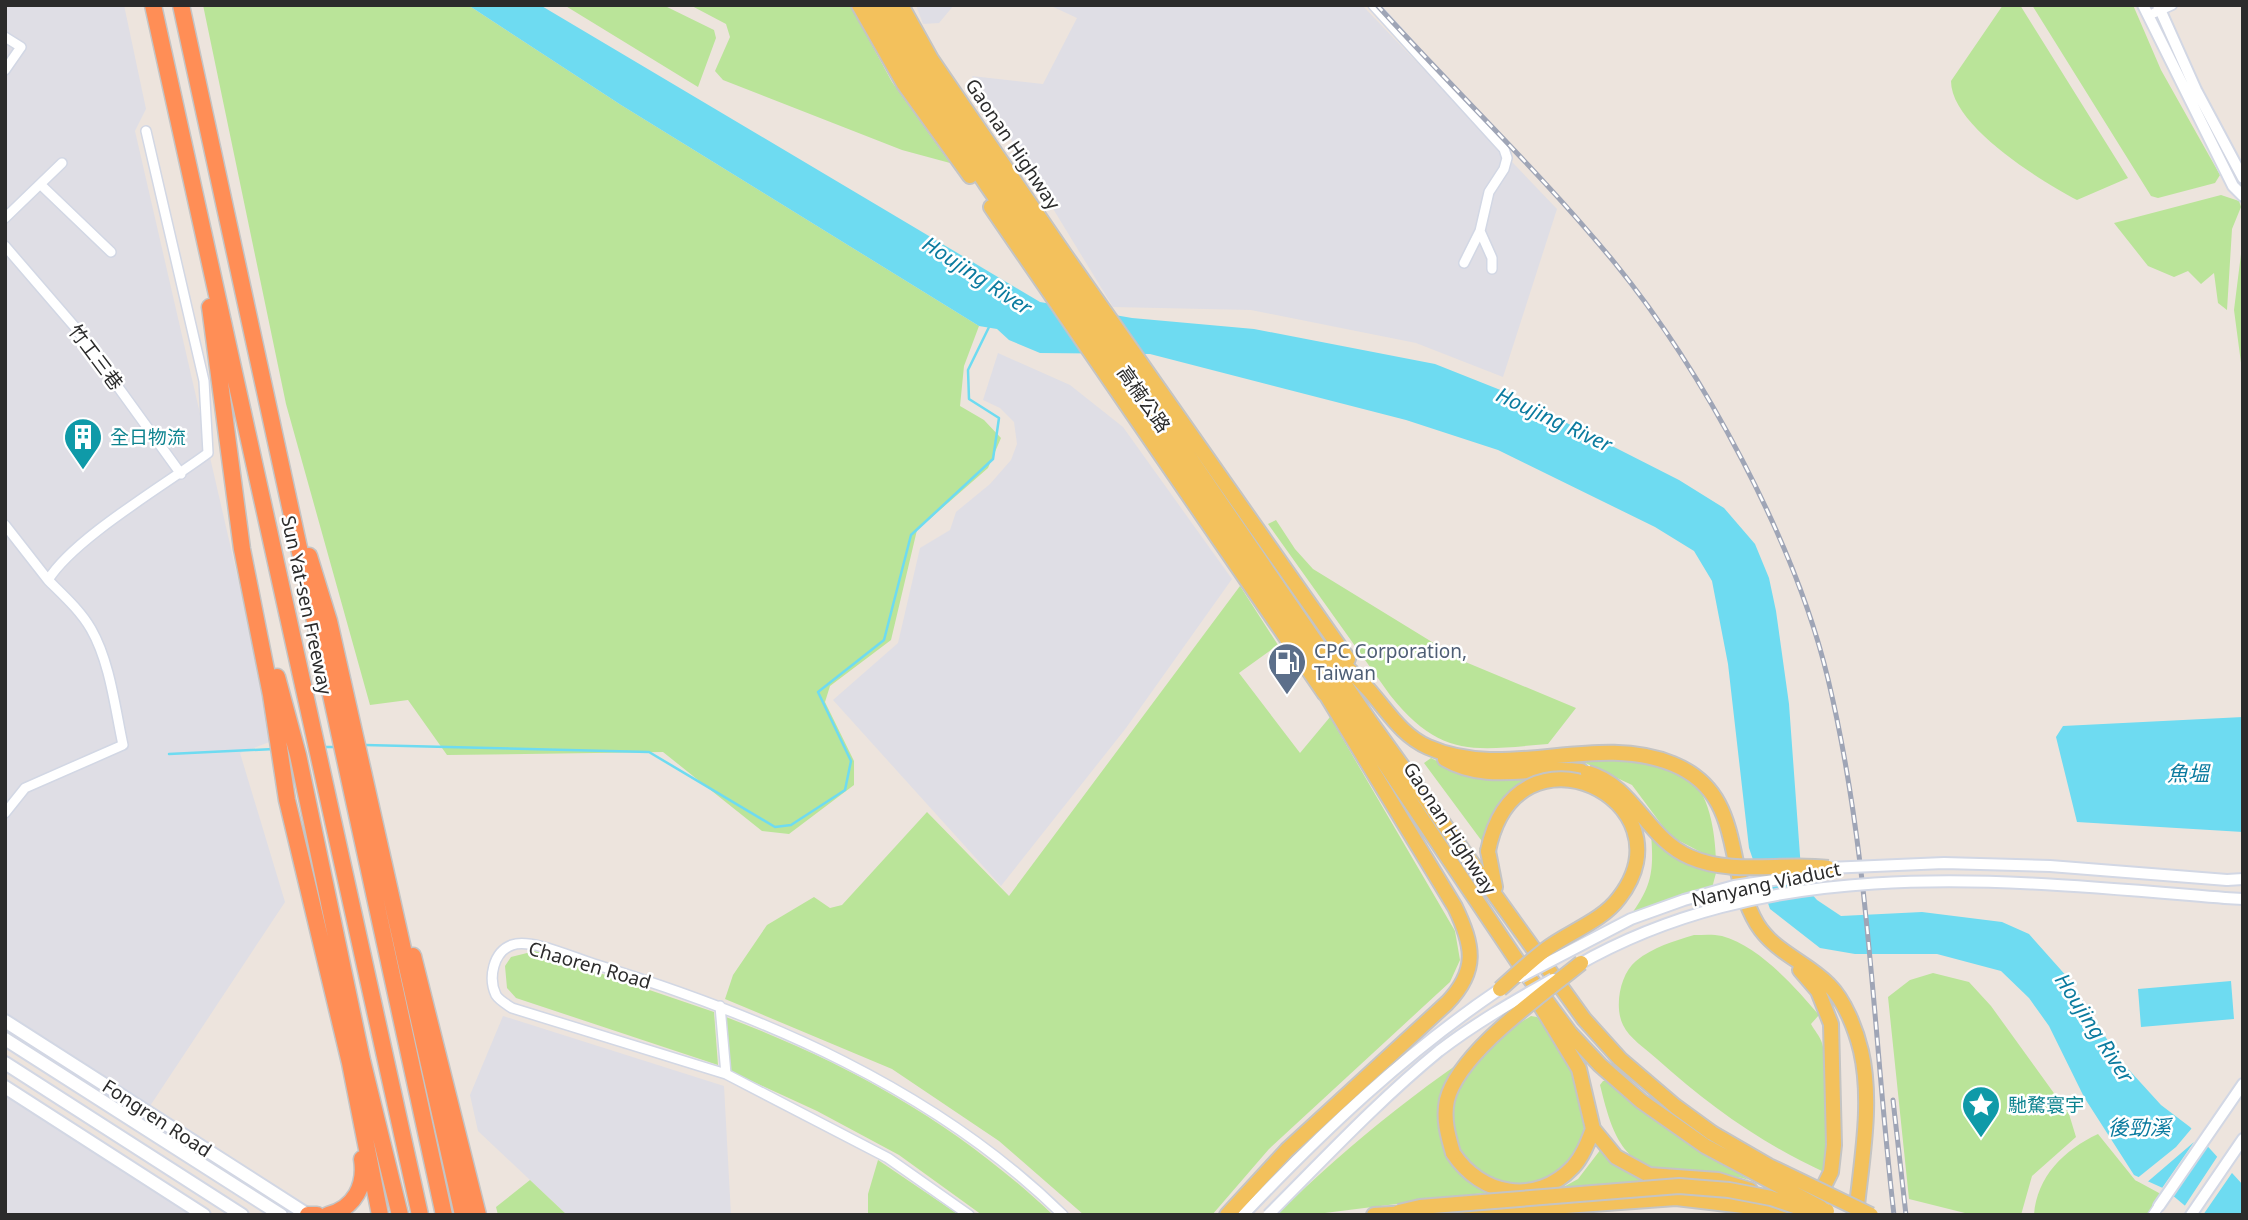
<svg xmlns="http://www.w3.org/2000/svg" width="2248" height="1220" viewBox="0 0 2248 1220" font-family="'Noto Sans','Noto Sans TC',sans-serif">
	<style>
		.industrial { fill: #dfdee5 }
		.green { fill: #bae499 }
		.water { fill: #6edbf1 }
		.pier { fill: #ede4dd }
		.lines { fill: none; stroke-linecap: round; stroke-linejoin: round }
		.stream { stroke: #6edbf1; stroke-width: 2.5 }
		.minor-casing { stroke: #d2d7e4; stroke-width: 12 }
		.tertiary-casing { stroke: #d2d7e4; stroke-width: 14 }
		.secondary-casing { stroke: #d2d7e4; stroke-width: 16 }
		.primary-casing { stroke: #c4c4c4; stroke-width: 18 }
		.motorway-casing { stroke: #c4c4c4; stroke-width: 19 }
		.minor { stroke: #fff; stroke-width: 9 }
		.tertiary { stroke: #fff; stroke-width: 10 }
		.secondary { stroke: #fff; stroke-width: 12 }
		.primary { stroke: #f3c15c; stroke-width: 14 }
		.motorway { stroke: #ff8e56; stroke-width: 16 }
		.rail-casing { stroke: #9fa5b6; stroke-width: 5 }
		.rail { stroke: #fff; stroke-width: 2.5; stroke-dasharray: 8; stroke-linecap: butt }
		.tertiary-bridge-casing { stroke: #d2d7e4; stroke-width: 14; stroke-linecap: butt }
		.primary-bridge-casing { stroke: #c4c4c4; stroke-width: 18; stroke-linecap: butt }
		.tertiary-bridge { stroke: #fff; stroke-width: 10 }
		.primary-bridge { stroke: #f3c15c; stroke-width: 14 }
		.labels { text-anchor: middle; stroke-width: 5; stroke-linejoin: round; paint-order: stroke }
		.street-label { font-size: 19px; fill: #2b2b2b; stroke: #fff }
		.culture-label { font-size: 19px; fill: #0d838f; stroke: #fff; text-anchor: start }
		.service-label { font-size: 19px; fill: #4e5e75; stroke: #fff; text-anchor: start }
		.water-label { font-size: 21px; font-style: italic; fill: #0b7b9f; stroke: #fff }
	</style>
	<rect width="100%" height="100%" fill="#ede4dd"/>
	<path class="industrial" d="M5,5H124L146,109L135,131L275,740L240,753L285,902L150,1106L5,1014Z
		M916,5H954L939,23L923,24Z
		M1049,5H1362L1557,209L1503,377L1416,343L1251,310L1113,307L972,76L1043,84L1077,18Z
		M998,353L1070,385L1123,427L1232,579L1126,728L1001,886L833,700L898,643L920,548L950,530L956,512L990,484L1011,460L1017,444L1014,422L1000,408L983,400Z
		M503,1016L724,1086L731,1215H567L478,1131L470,1095Z
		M5,1094L193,1215H5Z"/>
	<path class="green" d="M203,5H468L621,105L979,326L964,366L960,406L984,420L1001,438L988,468L917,530L891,640L830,686L825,702L854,761V785L789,834L762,831L663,752L447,755L408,700L370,705L286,404Z
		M564,5H663L714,30L716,38L698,87Z
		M690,5H850L892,82L950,163L902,150L723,80L715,71L730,37L726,24Z
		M2003,5H2020L2128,178L2077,200C2041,181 1951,126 1951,81Z
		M2032,5H2133L2161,70L2220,175L2215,183L2158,198L2151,196Z
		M2221,195L2239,201L2241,207L2232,229L2227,310L2218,303L2214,273L2201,284L2188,271L2174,277L2148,266L2114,223Z
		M2243,238V378L2234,310Z
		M1276,520L1295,549L1313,569L1463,661L1576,708L1548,744C1474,750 1441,759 1390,695L1268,524Z
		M1240,586L1278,645L1239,673L1300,753L1330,717L1455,931L1460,960L1450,982L1269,1149L1212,1215H1084L999,1141L892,1069L725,999L733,975L767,925L814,897L830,908L842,905L927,812L1009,896Z
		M1431,758L1449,767L1563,774L1504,804L1493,819L1484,844L1424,763Z
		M1632,759C1648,763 1672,766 1685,774C1710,791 1715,833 1716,860L1670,836L1632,785L1579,760Z
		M1651,834L1686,862L1716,873L1712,888L1630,916C1652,886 1654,871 1651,834Z
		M1694,935C1703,935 1713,934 1722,936C1759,946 1795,987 1819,1015L1811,1024C1814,1030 1820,1036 1822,1043C1830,1069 1833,1146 1824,1172C1761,1143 1708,1105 1657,1059C1646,1049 1629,1038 1623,1025C1614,1007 1620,974 1636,961C1653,947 1674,941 1694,935Z
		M535,951L714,1012L718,1065L516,998L507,988L505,966L511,957Z
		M1933,973L1969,982L1991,1006L2069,1114L2076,1137L2032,1176L2021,1215L1965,1213L1909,1199L1888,997L1910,980Z
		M1531,1016L1537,1017C1572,1062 1612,1128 1558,1174C1549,1181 1534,1184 1523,1188L1309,1215H1277C1355,1138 1438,1073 1531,1016Z
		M726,1017C850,1064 956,1123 1053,1215H982L899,1155L817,1111L730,1071Z
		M1603,1081H1612L1687,1140L1749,1180C1730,1174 1715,1176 1695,1175C1626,1172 1615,1146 1600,1085Z
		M2098,1134L2135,1180L2159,1193L2161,1199L2149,1215H2034C2037,1176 2064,1150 2098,1134Z
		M1601,1149L1663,1181L1558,1190L1578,1179Z
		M878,1160L959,1215H868V1194Z
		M530,1180L567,1215H498L496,1207Z"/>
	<path class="water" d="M468,5H540L1040,302L1132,318L1254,329L1435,364L1508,393L1679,480L1724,508L1755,544L1769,578L1776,611L1789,704L1802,883L1817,900L1841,916L1922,912L2002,922L2029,934L2069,979L2120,1060L2161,1105L2190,1127L2243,1185V1215H2196L2165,1189L2134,1175L2084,1097L2049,1026L2029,998L2001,971L1937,954H1855L1820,948L1770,909L1749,848L1728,664L1712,581L1694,551L1655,527L1498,450L1406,420L1150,354L1040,353L1009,340L997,329L979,326L621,105Z
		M2243,717V832L2077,822L2056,737L2063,726Z
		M2231,981L2234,1019L2141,1027L2138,989Z"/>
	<path class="pier" d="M2192,1128L2202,1135L2163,1192L2160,1191L2194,1142L2145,1184L2135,1180L2176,1147Z
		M2219,1154L2234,1170L2203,1215H2192L2184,1207Z"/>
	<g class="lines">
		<path class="stream" d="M365,745L649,752L775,827L791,825L845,790L851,761L818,692L884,640L911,535L993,459L999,418L969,399L968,370L990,325
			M323,747H337
			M169,754L274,749"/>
		<defs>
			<path id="minor" d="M1373,5L1504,149L1507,158L1504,169L1489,192L1480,231L1464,263
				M2154,13L2172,5
				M5,37L21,47L5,70
				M41,185L111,252
				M5,218L62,163
				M1480,231L1492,258V269
				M5,246L74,326L181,474
				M5,525L48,580
				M5,813L25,788L123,745C115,708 110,662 91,629C80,610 63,595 48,580C74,538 165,485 208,453L204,381L146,131
				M720,1006L726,1074
				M969,1215L888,1158L726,1074L512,1008C506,1004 499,1000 496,995C488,978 493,952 512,945C531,938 574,958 594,964C764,1016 935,1089 1063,1215
				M2153,1215L2159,1206"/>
			<path id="tertiary" d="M2143,5L2233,186L2243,196
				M2158,5L2196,90L2243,178
				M2227,880L2243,879
				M2225,898L2243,899
				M2159,1206L2243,1084
				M1243,1215C1322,1132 1405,1053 1500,989
				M2191,1215L2243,1139"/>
			<path id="secondary" d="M5,1021L308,1215
				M5,1039L281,1215
				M5,1063L242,1215
				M5,1087L204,1215"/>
			<path id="primary" d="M859,5L904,84L970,176
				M875,5L914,75L986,184L1274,599L1520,965L1570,1033L1600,1065L1641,1101L1705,1146
				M889,5L923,67L1369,720L1584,1019L1620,1059L1675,1106L1712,1133
				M901,5L931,59L1065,255L1348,659
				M991,207L1325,694
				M1331,651C1343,664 1356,676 1368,689C1387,710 1401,735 1428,747C1507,782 1595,732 1673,764C1746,794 1723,867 1757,924C1775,953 1807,962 1829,985C1845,1001 1856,1030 1861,1051C1873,1103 1861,1163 1856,1215
				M1445,759C1487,784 1535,765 1581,771
				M1488,851L1495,887
				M1536,998L1579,1069L1593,1129L1616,1157L1649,1175L1718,1180L1750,1190
				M1453,1153C1481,1196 1536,1206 1573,1167C1583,1156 1588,1142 1593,1129
				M1227,1215L1287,1150L1447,1003C1479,970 1473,945 1455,907L1321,686
				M1374,1215L1409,1213
				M1439,1215L1676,1198L1778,1210L1815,1195L1822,1190L1831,1172L1834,1145L1831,1024L1818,991L1800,970"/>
			<path id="motorway" d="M153,5L420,1215
				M181,5L444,1215
				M210,307L242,549L271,695L287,800L350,1063L380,1215
				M309,556L329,621L463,1215
				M277,677L298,755L362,1060L400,1215
				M413,956L478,1215
				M308,1215H317
				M328,1215C355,1208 366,1185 362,1159"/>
		</defs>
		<use href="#minor" class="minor-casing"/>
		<use href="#tertiary" class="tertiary-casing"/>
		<use href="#secondary" class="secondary-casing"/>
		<use href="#primary" class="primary-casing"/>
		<use href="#motorway" class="motorway-casing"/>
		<use href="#minor" class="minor"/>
		<use href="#tertiary" class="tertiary"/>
		<use href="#secondary" class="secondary"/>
		<use href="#primary" class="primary"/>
		<use href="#motorway" class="motorway"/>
		<defs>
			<path id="rail" d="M1377,5C1455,91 1540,172 1614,262C1703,371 1795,541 1828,679C1870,854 1873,1036 1894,1215
				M1893,1100L1906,1215"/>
		</defs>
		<use href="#rail" class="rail-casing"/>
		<use href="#rail" class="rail"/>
		<defs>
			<path id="tertiary-bridge" d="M1576,966C1774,852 2008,880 2225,898
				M1520,977L1631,919L1684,900L1734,886L1806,875L1828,868L1944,863L2050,866L2227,880
				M1268,1215C1324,1159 1378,1101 1439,1051C1474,1024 1514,1001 1553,979"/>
			<path id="primary-bridge" d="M1588,773C1634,786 1647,839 1690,857C1733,876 1783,862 1828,868
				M1488,851C1516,712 1694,801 1619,898C1601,922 1568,932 1545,950C1529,962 1515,976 1500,989
				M1712,1133L1769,1166L1871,1215
				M1705,1146L1821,1208
				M1453,1153C1448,1136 1443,1119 1447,1100C1459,1052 1542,995 1581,963
				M1399,1212L1420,1207L1679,1186L1729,1190L1771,1198L1806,1210L1827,1211"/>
		</defs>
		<use href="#tertiary-bridge" class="tertiary-bridge-casing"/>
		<use href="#primary-bridge" class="primary-bridge-casing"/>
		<use href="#tertiary-bridge" class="tertiary-bridge"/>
		<use href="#primary-bridge" class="primary-bridge"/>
	</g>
	<defs>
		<symbol id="building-pin" viewBox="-11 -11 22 30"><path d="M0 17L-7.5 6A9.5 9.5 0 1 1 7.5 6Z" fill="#0f9aa8" stroke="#fff"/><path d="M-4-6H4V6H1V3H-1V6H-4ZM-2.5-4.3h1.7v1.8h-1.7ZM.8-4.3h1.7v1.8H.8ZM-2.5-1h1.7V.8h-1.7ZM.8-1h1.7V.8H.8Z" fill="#fff"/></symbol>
		<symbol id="fuel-pin" viewBox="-11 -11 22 30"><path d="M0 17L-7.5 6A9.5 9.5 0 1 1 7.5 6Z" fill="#5c6f8a" stroke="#fff"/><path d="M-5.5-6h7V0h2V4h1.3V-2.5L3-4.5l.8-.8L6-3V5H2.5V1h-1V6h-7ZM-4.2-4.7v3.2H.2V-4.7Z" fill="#fff"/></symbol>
		<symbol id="sight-pin" viewBox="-11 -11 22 30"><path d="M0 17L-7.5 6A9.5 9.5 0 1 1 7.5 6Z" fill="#0f9aa8" stroke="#fff"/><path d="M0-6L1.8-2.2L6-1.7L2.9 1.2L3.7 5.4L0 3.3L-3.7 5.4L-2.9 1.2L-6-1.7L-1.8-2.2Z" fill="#fff"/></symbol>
	</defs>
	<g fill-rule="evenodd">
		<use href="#building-pin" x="61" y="415" width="44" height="60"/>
		<use href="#fuel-pin" x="1265" y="640" width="44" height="60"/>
		<use href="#sight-pin" x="1959" y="1083" width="44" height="60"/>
	</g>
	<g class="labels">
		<g class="street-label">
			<text transform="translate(1013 144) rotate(56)" y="7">Gaonan Highway</text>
			<text transform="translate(96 357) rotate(53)" y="7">竹工三巷</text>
			<text transform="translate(1144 399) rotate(55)" y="7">高楠公路</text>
			<text transform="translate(307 605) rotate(78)" y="7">Sun Yat-sen Freeway</text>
			<text transform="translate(1450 828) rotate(57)" y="7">Gaonan Highway</text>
			<text transform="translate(1766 884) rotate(-12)" y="7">Nanyang Viaduct</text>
			<text transform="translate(590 965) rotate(16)" y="7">Chaoren Road</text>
			<text transform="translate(157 1118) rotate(33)" y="7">Fongren Road</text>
		</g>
		<g class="culture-label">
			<text x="110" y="444">全日物流</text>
			<text x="2008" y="1112">馳騖寰宇</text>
		</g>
		<g class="service-label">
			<text x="1314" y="658">CPC Corporation,<tspan x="1314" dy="22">Taiwan</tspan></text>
		</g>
		<g class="water-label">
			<text transform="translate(977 276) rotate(33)" y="7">Houjing River</text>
			<text transform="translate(1554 420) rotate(25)" y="7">Houjing River</text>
			<text x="2188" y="781">魚塭</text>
			<text transform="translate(2094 1028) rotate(57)" y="7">Houjing River</text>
			<text x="2139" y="1135">後勁溪</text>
		</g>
	</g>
	<rect width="2248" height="1220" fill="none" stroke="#2b2b2b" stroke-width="14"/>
</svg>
